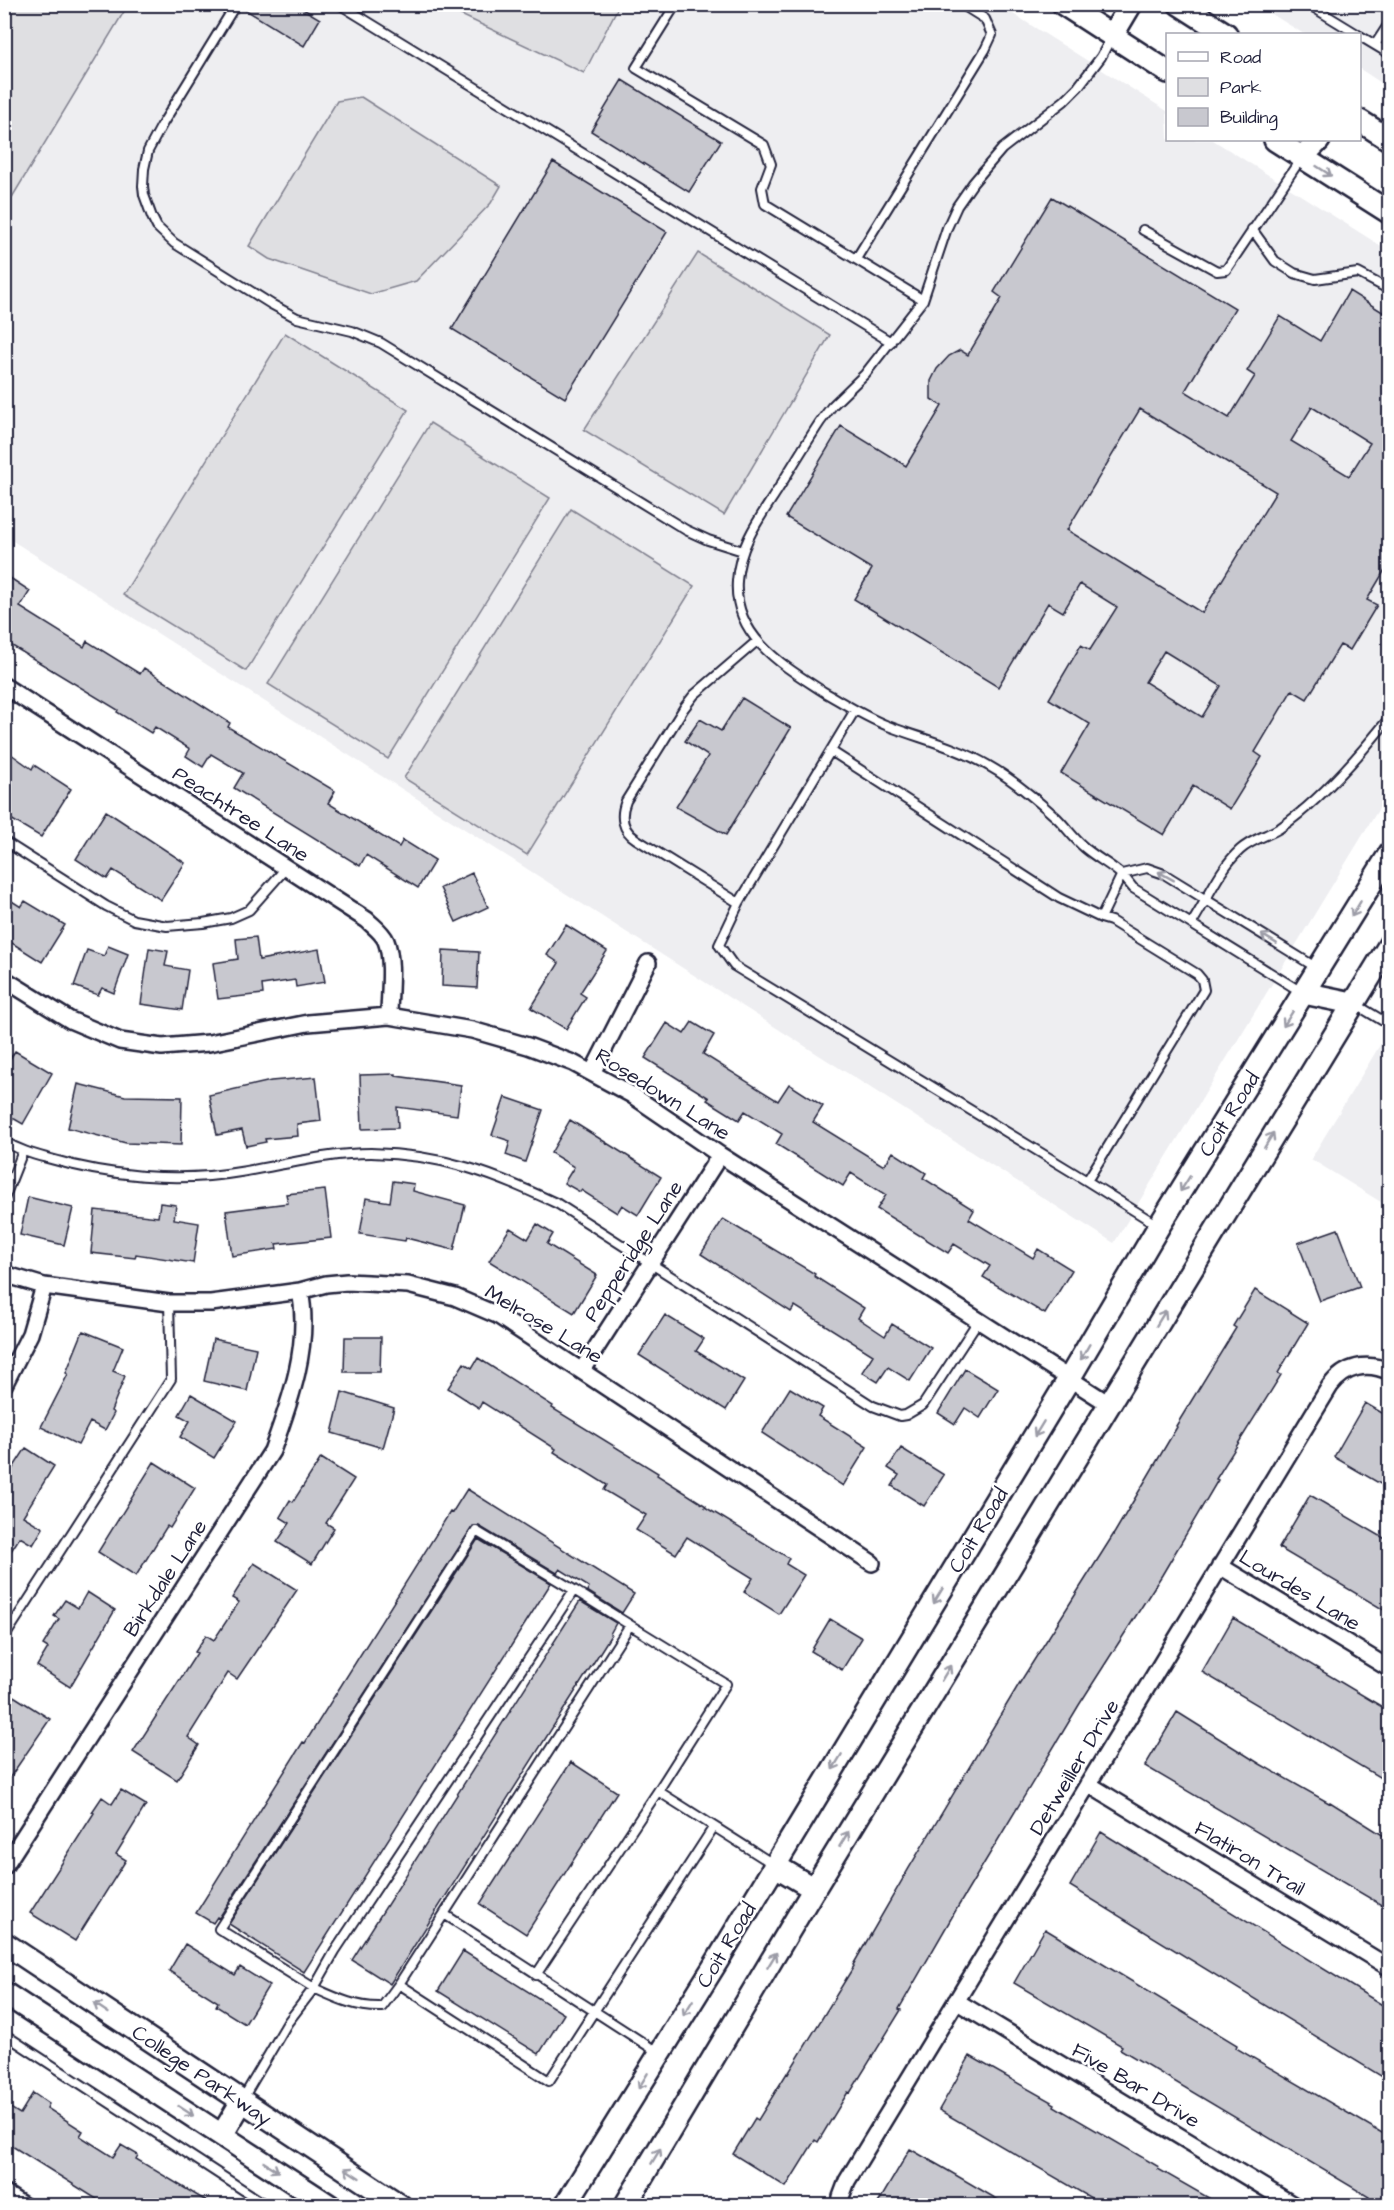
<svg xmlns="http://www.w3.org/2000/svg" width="1394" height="2210" viewBox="0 0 1394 2210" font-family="'Architects Daughter',sans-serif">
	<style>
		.built { fill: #eeeef1 }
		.green { fill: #dfdfe2; stroke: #80808e; stroke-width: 1.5 }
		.building { fill: #c8c8cf; stroke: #22223b; stroke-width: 1.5; fill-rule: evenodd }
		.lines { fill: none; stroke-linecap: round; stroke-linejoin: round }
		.lane-casing { stroke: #22223b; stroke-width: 12 }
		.street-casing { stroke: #22223b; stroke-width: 20 }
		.secondary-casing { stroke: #22223b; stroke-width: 26 }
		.lane { stroke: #fff; stroke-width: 8 }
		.street { stroke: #fff; stroke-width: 15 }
		.secondary { stroke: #fff; stroke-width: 21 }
		.oneway { stroke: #9c9ca7 }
		.labels { text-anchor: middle; stroke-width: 5; stroke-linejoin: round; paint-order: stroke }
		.street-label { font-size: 21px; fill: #22223b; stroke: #fff }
	</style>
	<rect width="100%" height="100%" fill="#fff"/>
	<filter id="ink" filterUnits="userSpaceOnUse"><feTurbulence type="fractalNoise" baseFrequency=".0167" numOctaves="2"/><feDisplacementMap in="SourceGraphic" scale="12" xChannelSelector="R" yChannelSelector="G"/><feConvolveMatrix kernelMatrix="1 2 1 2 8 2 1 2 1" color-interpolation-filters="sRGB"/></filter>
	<g filter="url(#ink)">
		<path class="built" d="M4,5H999L1167,111L1168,140H1213L1389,251V792L1114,1243L5,536Z
			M1257,5H1389V88L1360,69V34H1304Z
			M1389,1030L1390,1207H1389L1311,1159Z"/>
		<path class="green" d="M4,5H128L5,209H4Z
			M440,5H619L584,73Z
			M361,97L501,186L491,203L416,281L371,294L269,259L249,246L337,101Z
			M698,253L830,335L724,515L584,430Z
			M285,333L408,410L246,671L123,595Z
			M430,423L550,498L388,759L268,684Z
			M571,509L694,586L527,855L404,778Z"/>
		<path class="building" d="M242,4H295L320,19L304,46L241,7Z
			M622,80L721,141L689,192L591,131Z
			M553,162L667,232L565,398L452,329Z
			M1052,197L1235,308L1185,391L1229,418L1255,376L1247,371L1280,316L1320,341L1349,291L1389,316V563L1367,600L1377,605L1350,650L1340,645L1307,699L1292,690L1255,752L1262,757L1230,809L1193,786L1164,835L1061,773L1090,724L1049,699L1081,645L1090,650L1117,607L1080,584L1063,612L1048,603L998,687L854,599L872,569L786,517L841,426L906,466L942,406L931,399V381L937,369L949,356L960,350L968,355L1002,298L994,292ZM1312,407L1370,443L1349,476L1291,441ZM1140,409L1276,492L1202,613L1067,530ZM1164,651L1221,686L1202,717L1145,682Z
			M4,574L30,591L20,607L84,647L87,641L140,674L144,668L230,723L228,727L335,791L328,803L399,847L403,840L435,860L418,888L366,855L360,866L234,788L243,773L211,754L203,767L186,756L190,749L155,727L151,733L117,712L118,710L4,641Z
			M742,698L791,728L726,835L676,807L708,756L685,741L700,719L721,731Z
			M4,749L32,769L34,765L71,789L41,837L4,815Z
			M106,811L185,863L161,900L113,870L107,879L76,859Z
			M472,873L488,907L456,922L440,888Z
			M4,896L21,907L25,901L65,925L42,962L4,938Z
			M566,925L607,951L580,993L586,997L566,1029L531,1008L559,963L547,955Z
			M256,937L259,960L319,949L325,982L296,987L295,980L262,985L263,994L218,999L213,963L238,959L236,939Z
			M108,946L128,954L114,993L102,988L98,995L74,986L87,950L104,956Z
			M149,948L168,951L165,966L188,970L182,1010L141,1004Z
			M443,950L479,952L477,988L442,986Z
			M692,1022L714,1035L703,1054L778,1101L789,1084L823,1106L813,1122L884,1166L893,1152L926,1173L923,1178L974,1210L969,1219L1033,1258L1038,1249L1072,1270L1045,1314L983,1277L990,1266L954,1244L948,1253L877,1209L886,1195L851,1173L843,1186L776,1144L782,1134L745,1111L739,1120L707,1100L709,1098L645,1058L667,1023L684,1034Z
			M15,1051L52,1073L23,1124L4,1113V1068Z
			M396,1074V1076L461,1085L457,1115L397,1107L398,1128L362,1129L360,1075Z
			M316,1077L321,1121L297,1124L298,1136L265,1139L266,1142L246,1146L242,1130L217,1135L209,1095L271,1081Z
			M78,1084L125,1096L182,1097L181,1145L126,1143L68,1128Z
			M505,1097L543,1110L525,1162L506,1155L510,1141L492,1135Z
			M570,1120L661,1177L638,1215L622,1205L617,1213L581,1190L580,1192L564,1183L574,1167L551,1153Z
			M393,1181L414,1184L413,1191L465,1205L454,1250L406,1238L405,1241L360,1234L366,1198L390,1202Z
			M325,1190L331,1238L276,1244L277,1249L232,1256L226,1211L288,1203L286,1194Z
			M28,1197L73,1208L64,1245L20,1235Z
			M160,1203L176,1205L174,1219L199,1223L193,1263L136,1254L135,1258L91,1253L95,1210L158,1217Z
			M723,1219L815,1274L814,1276L864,1308L858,1318L885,1336L892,1324L931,1348L910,1381L888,1367L878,1382L862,1372L873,1355L795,1306L791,1312L701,1254Z
			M537,1224L553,1234L547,1244L597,1275L574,1313L489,1261L510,1228L528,1239Z
			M1338,1229L1360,1287L1320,1301L1298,1243Z
			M1255,1290L1308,1323L1278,1373L1281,1375L1216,1479L1218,1480L1162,1575L1079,1705L956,1910L899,2009L901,2010L850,2093L848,2092L818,2142L815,2140L786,2187L733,2154L755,2118L758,2120L787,2073L788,2074L854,1966L853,1965L909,1868L1019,1684L1115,1532L1177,1427L1176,1426L1236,1328L1233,1326Z
			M665,1315L704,1339L696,1351L744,1381L726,1410L639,1355Z
			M83,1331L123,1347L113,1371L125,1376L111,1411L114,1413L105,1430L90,1422L78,1445L41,1427L68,1374L66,1373Z
			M345,1337H381L380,1372H344Z
			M213,1339L256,1348L247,1391L204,1381Z
			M478,1358L553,1406L552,1408L658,1473L657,1475L706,1506L705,1507L789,1558L786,1564L804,1575L779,1614L744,1592L753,1578L687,1537L676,1554L636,1530L646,1515L604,1490L607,1485L554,1452L556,1449L482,1402L479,1408L448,1388L464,1363L472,1368Z
			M965,1369L998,1389L980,1418L965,1408L955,1424L938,1413Z
			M790,1388L823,1408L818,1416L867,1447L843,1486L762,1433Z
			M342,1392L394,1408L383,1448L332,1433Z
			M191,1394L237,1421L214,1458L180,1437L190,1421L179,1415Z
			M1365,1403L1389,1417V1489L1334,1457Z
			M26,1448L54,1466L23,1516L43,1528L33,1545L20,1537L4,1562V1482Z
			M901,1448L944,1475L924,1506L892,1486L899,1475L888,1468Z
			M321,1458L354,1479L326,1523L334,1528L312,1564L277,1542L290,1523L280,1517L290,1500L293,1502Z
			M154,1462L195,1488L170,1528L167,1526L136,1576L98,1552Z
			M467,1489L634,1594L622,1613L587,1591L589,1587L560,1569L557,1573L479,1526H473L219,1918L217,1917L213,1923L196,1913L303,1742L305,1743L450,1512L452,1513Z
			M1310,1495L1389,1541V1613L1279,1548Z
			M478,1539L551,1583L304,1972L229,1924Z
			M254,1563L297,1590L237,1679L228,1673L188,1737L199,1745L177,1780L133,1752L197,1653L195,1652L206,1635L214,1640L239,1602L232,1598Z
			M87,1592L115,1610L70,1687L37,1666L48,1648L43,1645L59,1619L54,1616L65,1600L78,1608Z
			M580,1601L616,1623L610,1634L611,1635L390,1984L352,1960Z
			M1233,1618L1389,1711V1783L1202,1672Z
			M830,1619L862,1638L842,1670L811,1651Z
			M12,1695L50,1719L4,1786V1708Z
			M1177,1712L1260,1764L1329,1803L1330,1802L1389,1839V1895L1383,1906L1145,1766Z
			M571,1762L617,1792L526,1934L480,1904Z
			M121,1790L146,1805L116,1854L126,1860L75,1941L30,1913L94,1813L92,1812L102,1797L112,1804Z
			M1101,1832L1389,2009V2081L1070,1886Z
			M1045,1929L1237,2045L1236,2048L1389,2137V2205H1380L1368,2199L1369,2197L1120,2049L1122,2046L1014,1983Z
			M185,1944L235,1975L240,1967L269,1985L245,2024L216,2006L218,2002L169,1971Z
			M463,1951L564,2014L539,2054L438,1991Z
			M970,2056L1055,2104L1054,2106L1159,2167L1158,2169L1221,2205H1103L939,2110Z
			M33,2093L49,2104L47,2108L83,2131L80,2136L113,2157L121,2145L138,2155L136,2159L213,2205H106L4,2141V2104L20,2114Z
			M910,2149L947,2170L1007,2205H877Z"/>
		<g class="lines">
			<defs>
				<path id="lane" d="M236,4L163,123L148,151L144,169L143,186L144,195L152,217L157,227L174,243L271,304L297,318L352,331L381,343L686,530L708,540L743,551
					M339,4L891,342
					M676,4L636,68L764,145L771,164L762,188L765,204L923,300
					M1308,4L1357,34
					M1360,36L1390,54
					M1111,38L1101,57L1078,87L1064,101L1002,149L973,183L957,206L947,228L923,300L865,374L832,406L820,422C805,445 791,468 777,491C759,519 739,546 737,581C733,637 784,666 824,692C845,704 865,717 888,726C922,739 957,747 989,766C1014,780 1036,799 1057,818C1067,828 1074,839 1085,848C1103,863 1118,867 1133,888L1303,993
					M1375,45L1390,22
					M1252,229L1275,261L1294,273L1315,279L1358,273L1390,290
					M1143,230L1217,271L1226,270L1302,157
					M856,259L985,50L992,35L985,19L961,4
					M757,641L694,695L684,708L626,801C620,816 622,830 636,839L739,903L855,710
					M831,751L1059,898L1101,918
					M4,841L106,906L134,920L167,926L203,923L231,918L249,910L286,868
					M1122,874L1101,918L1111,921L1197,974L1202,980L1204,990L1087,1181L1159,1226
					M1122,874L1147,868L1164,874L1317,968
					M739,903L719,945L734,966L1087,1181
					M1192,923C1207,900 1219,869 1240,850C1252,839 1267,836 1280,828C1321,800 1359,756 1390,717
					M1355,1004L1390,1025
					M4,1141C18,1150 32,1154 47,1158C108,1176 177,1183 240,1172C284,1165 327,1153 371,1153C442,1154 495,1174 558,1204L873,1406L900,1416L906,1415L923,1405L978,1321
					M4,1199L23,1151
					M574,1590L476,1531L219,1929L314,1988L335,1951L574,1590L630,1625
					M4,1638L171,1379L169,1303
					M444,1914L659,2053
					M536,1975L658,1791
					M399,1984L630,1625L726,1684L658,1791L773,1864
					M4,2034L268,2206
					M242,2100L288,2022L314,1988C336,1998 357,2008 382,2007L399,1984L549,2081L713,1828"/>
				<path id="street" d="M4,686L367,920C374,927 382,932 386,941C394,961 389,995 389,1016
					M4,979L70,1020L120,1041L162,1047L209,1043L308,1023L389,1016L472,1030L528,1046L573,1063L632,1095L720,1155L1109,1404
					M592,1073L648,963
					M4,1274L44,1286L169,1303H211L300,1291L326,1284L347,1282L408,1285L455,1297L497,1315L872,1563
					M582,1370L720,1155
					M4,1385L30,1334L44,1286
					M1220,1566L1390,1669
					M1088,1784L1390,1968
					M4,1867L272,1451C290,1402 311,1344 300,1291
					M956,2001L1295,2206
					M4,2193L24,2206
					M840,2206L841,2197L847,2181L1330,1386C1345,1366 1367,1361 1390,1372"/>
				<path id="secondary" d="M1063,4L1168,72
					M1179,4L1226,34
					M1112,36L1131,4
					M1360,121L1390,140
					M1275,140L1390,213
					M1302,157L1319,140
					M1304,993L1352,1003
					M774,1865L814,1889
					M4,1943L401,2206
					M4,1993L330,2206
					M222,2135L242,2101
					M565,2206L716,1963L1069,1379L1159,1226L1390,853
					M625,2206L814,1889L1390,944"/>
			</defs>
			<use href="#lane" class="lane-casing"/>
			<use href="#street" class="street-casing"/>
			<use href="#secondary" class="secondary-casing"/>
			<use href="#lane" class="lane"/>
			<use href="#street" class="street"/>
			<use href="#secondary" class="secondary"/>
		</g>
		<defs><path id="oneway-shaft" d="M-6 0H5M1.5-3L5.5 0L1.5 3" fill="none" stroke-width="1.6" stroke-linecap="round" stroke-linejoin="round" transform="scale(1.5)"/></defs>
		<g class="oneway">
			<use href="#oneway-shaft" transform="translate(1324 171) rotate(33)"/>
			<use href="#oneway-shaft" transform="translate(1166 876) rotate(-151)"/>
			<use href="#oneway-shaft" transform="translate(1356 909) rotate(121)"/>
			<use href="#oneway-shaft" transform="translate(1269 939) rotate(-149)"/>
			<use href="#oneway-shaft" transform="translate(1288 1019) rotate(122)"/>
			<use href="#oneway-shaft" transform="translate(1269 1140) rotate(-59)"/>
			<use href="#oneway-shaft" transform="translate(1185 1184) rotate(122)"/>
			<use href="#oneway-shaft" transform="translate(1161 1318) rotate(-59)"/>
			<use href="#oneway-shaft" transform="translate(1085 1352) rotate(120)"/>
			<use href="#oneway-shaft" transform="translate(1039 1429) rotate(121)"/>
			<use href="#oneway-shaft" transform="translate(938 1596) rotate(121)"/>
			<use href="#oneway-shaft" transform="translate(946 1673) rotate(-59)"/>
			<use href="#oneway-shaft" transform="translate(837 1762) rotate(121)"/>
			<use href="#oneway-shaft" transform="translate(844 1839) rotate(-59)"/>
			<use href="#oneway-shaft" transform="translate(772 1960) rotate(-59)"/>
			<use href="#oneway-shaft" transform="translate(101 2008) rotate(-146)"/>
			<use href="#oneway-shaft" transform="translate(688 2008) rotate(122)"/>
			<use href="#oneway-shaft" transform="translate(643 2081) rotate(121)"/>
			<use href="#oneway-shaft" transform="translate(186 2111) rotate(33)"/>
			<use href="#oneway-shaft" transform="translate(656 2156) rotate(-59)"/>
			<use href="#oneway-shaft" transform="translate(271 2167) rotate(33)"/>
			<use href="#oneway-shaft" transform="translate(352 2173) rotate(-147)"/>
		</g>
	</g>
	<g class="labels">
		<g class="street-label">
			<text transform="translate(241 814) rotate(33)" y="7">Peachtree Lane</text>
			<text transform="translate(663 1094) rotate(32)" y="7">Rosedown Lane</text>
			<text transform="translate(1229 1114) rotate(-58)" y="7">Coit Road</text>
			<text transform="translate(633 1251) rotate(-57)" y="7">Pepperidge Lane</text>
			<text transform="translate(544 1324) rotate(31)" y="7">Melrose Lane</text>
			<text transform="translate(978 1530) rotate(-59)" y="7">Coit Road</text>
			<text transform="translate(165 1578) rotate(-57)" y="7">Birkdale Lane</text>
			<text transform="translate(1300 1590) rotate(31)" y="7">Lourdes Lane</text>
			<text transform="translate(1074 1767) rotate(-59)" y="7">Detweiller Drive</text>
			<text transform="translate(1250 1858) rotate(31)" y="7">Flatiron Trail</text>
			<text transform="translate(726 1945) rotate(-59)" y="7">Coit Road</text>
			<text transform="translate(202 2075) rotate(34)" y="7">College Parkway</text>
			<text transform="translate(1136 2085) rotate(31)" y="7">Five Bar Drive</text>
		</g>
	</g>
	<rect width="1394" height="2210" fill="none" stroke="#fff" stroke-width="24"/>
	<rect x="12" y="12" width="1370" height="2186" fill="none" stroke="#22223b" stroke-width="2" filter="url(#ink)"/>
	<rect x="1166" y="33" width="195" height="108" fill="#ffffff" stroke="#a7a7b1" stroke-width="1.5"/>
	<rect x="1178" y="52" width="30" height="9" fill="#ffffff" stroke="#a7a7b1" stroke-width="1.5"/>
	<text x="1220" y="63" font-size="18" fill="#22223b">Road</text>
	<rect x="1178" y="78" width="30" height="18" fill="#dfdfe2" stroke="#a7a7b1" stroke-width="1.5"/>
	<text x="1220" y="93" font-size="18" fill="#22223b">Park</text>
	<rect x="1178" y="108" width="30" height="18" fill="#c8c8cf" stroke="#a7a7b1" stroke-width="1.5"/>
	<text x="1220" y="123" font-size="18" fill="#22223b">Building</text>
</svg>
